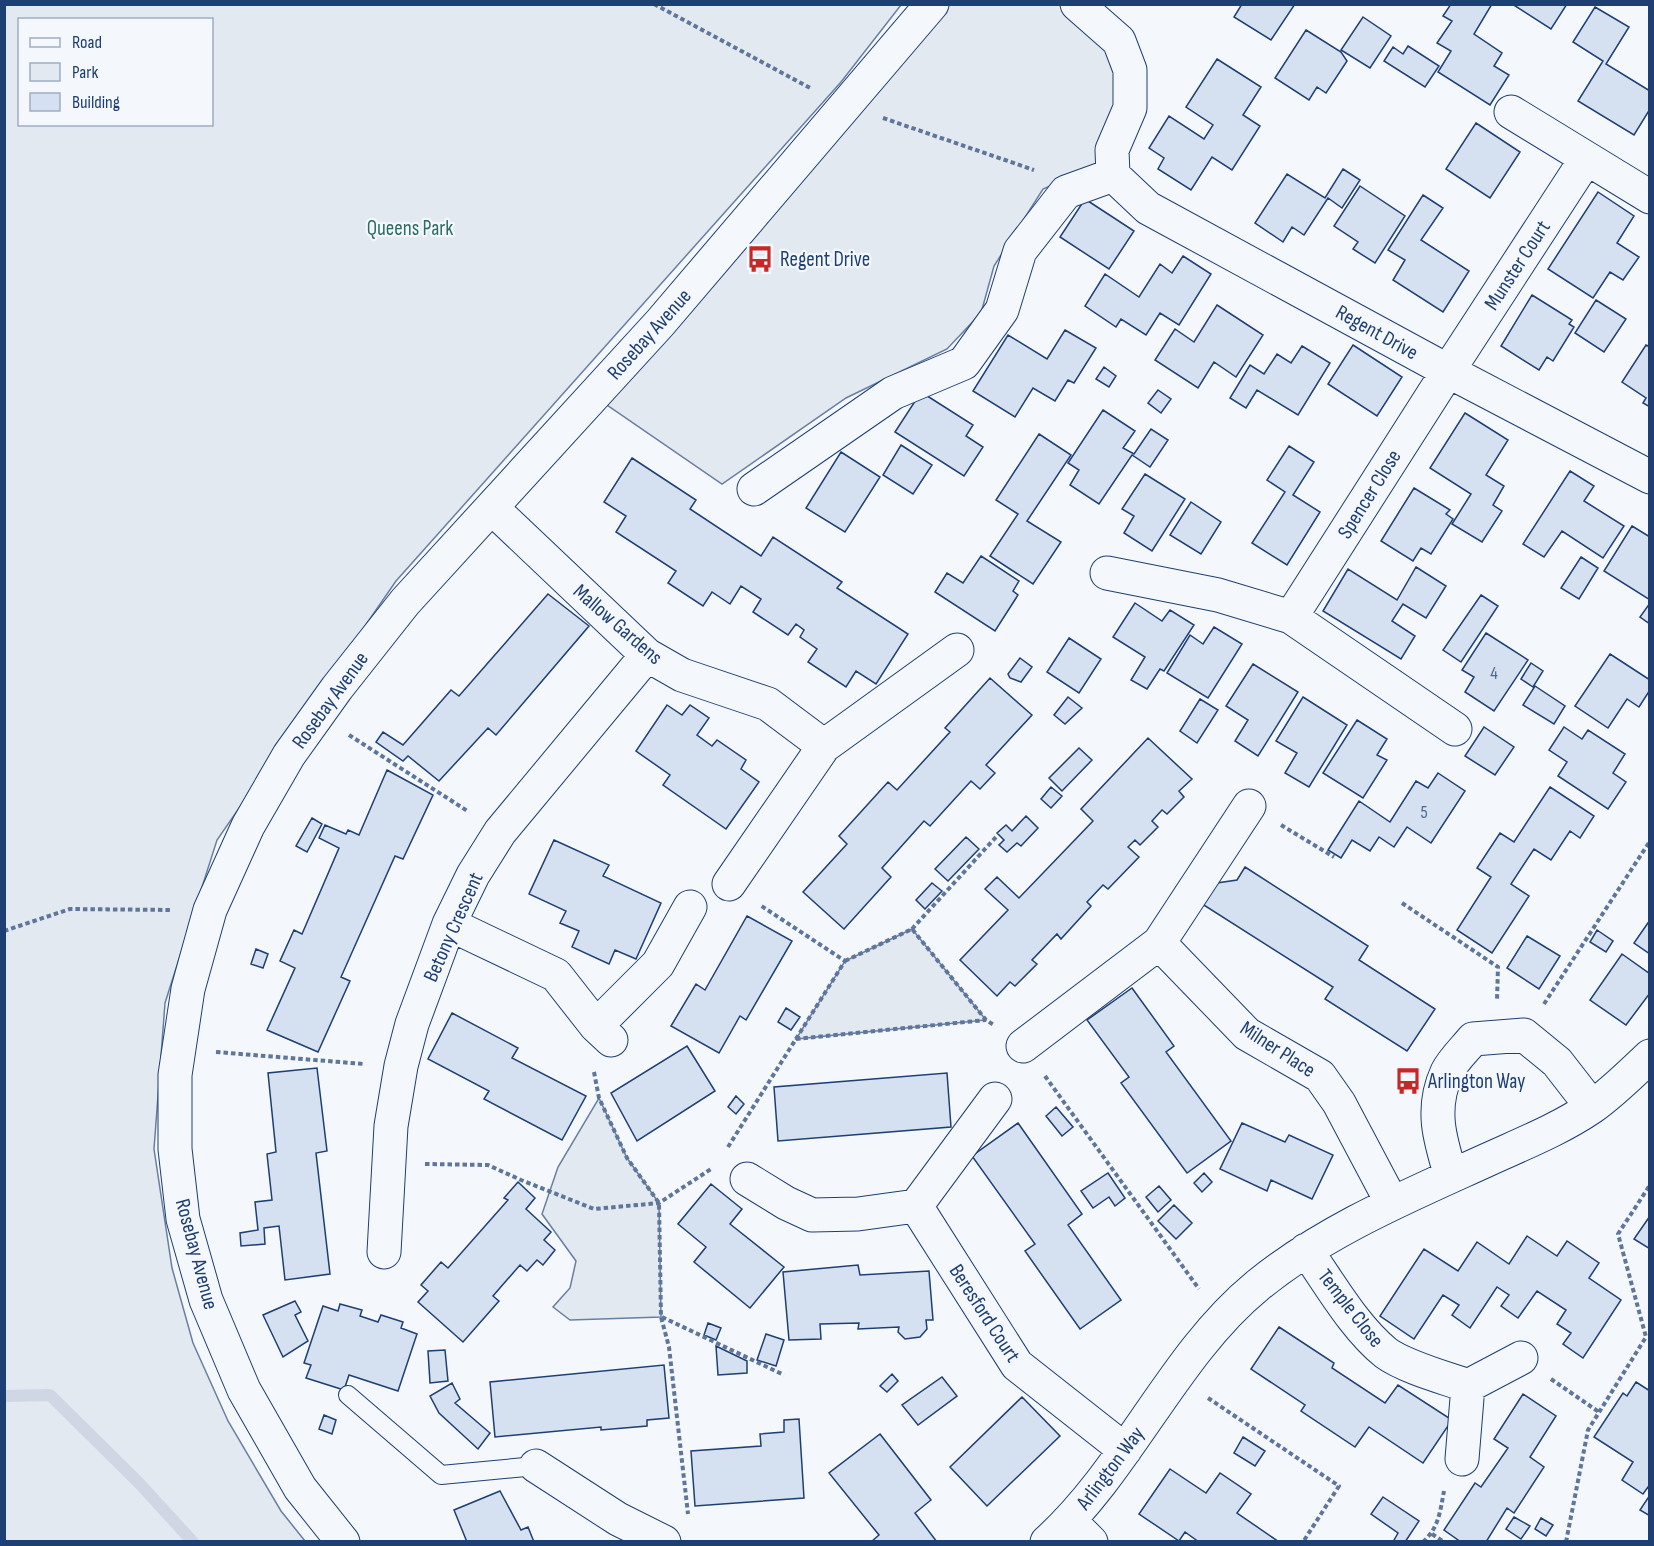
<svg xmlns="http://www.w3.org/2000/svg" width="1654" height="1546" viewBox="0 0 1654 1546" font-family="'Sofia Sans Condensed',sans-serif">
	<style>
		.green { fill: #e3e9f0; stroke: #687fa3; stroke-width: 1.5; fill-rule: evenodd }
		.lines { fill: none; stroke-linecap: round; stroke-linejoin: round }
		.stream { stroke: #cfd7e4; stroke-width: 12 }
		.building { fill: #d5e0f0; stroke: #1d3f73; stroke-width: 1.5 }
		.service-casing { stroke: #1d3f73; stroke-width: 20 }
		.minor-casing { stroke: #1d3f73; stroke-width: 35 }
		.tertiary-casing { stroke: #1d3f73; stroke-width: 35 }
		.path { stroke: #5e769c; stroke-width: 4; stroke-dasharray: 4.5 3; stroke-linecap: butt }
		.service { stroke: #f4f7fb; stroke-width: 18 }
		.minor { stroke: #f4f7fb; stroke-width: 33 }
		.tertiary { stroke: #f4f7fb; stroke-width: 33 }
		.labels { text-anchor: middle; stroke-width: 4.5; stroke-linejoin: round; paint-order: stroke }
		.number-label { font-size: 18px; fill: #4b6792 }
		.park-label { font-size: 21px; fill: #2c6c60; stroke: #f4f7fb }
		.poi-label { font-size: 21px; fill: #1d3f73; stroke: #f4f7fb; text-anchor: start }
		.street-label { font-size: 21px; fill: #1d3f73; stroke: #f4f7fb }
	</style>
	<rect width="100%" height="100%" fill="#f4f7fb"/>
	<path class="green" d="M5,5H901L841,82L396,581L217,840L165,1003L154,1149L172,1268L193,1343L228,1421L281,1511L305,1541L5,1542ZM20,20H212V124H20Z
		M932,5H1077L1119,41L1113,175H1075L1043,189L994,266L981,313L947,349L846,398L722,484L594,396Z
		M912,929L986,1020L796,1039L845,961Z
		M599,1098L627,1158L659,1203L661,1317L570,1320L553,1307L570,1288L576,1261L542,1214L558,1167Z"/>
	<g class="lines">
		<path class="stream" d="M4,1396L50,1395L139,1483L193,1542"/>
	</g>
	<path class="building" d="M1242,4H1295L1271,40L1234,17Z
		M1451,4H1492L1474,34L1502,53L1494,66L1509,75L1490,105L1438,72L1451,51L1437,43L1452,21L1443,16Z
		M1512,4H1567L1551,29Z
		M1595,7L1629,27L1606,64L1650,91V109L1634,135L1578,101L1603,61L1573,42Z
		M1363,17L1391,36L1370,68L1341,50Z
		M1306,30L1341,52L1347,61L1326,93L1317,87L1309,100L1275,78Z
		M1408,46L1439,66L1425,87L1384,61L1393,47L1403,54Z
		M1217,59L1261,87L1243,115L1260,126L1232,170L1212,157L1191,190L1158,169L1164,158L1149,148L1169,116L1204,139L1213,125L1186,107Z
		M1476,123L1520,152L1490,198L1446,169Z
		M1343,169L1360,180L1342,208L1328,198L1304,235L1292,227L1283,242L1255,223L1287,174L1325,198Z
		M1360,186L1405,216L1375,263L1353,249L1358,242L1334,226Z
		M1598,192L1634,216L1617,243L1639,257L1623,280L1610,272L1593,298L1548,269Z
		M1423,195L1443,208L1421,240L1469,271L1443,312L1393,280L1405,260L1388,250Z
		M1085,199L1134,231L1109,269L1060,237Z
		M1183,256L1211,274L1179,325L1160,313L1146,335L1121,319L1116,327L1085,306L1105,274L1139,297L1160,264L1172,273Z
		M1532,295L1572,320L1569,324L1574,327L1553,361L1547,357L1539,370L1501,346Z
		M1596,300L1626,319L1604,352L1575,333Z
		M1217,305L1263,335L1236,377L1214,362L1198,388L1155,360L1175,329L1194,342Z
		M1065,330L1096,348L1074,383L1068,380L1055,401L1033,388L1015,417L973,391L1008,335L1047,359Z
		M1353,345L1402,377L1377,416L1328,384Z
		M1646,345L1650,347V407L1643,403L1646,398L1622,382Z
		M1302,346L1330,363L1298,415L1257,390L1246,408L1230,398L1250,365L1264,374L1277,354L1291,363Z
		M1104,367L1116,376L1109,387L1096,379Z
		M1158,390L1171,399L1161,413L1148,403Z
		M921,392L973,425L966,436L983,447L964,476L895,432Z
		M1103,410L1135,431L1123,448L1134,454L1151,429L1168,440L1150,467L1132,455L1099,504L1070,485L1079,470L1068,463Z
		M1465,413L1508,440L1486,475L1504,486L1493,505L1502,511L1482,542L1452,524L1471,494L1430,468Z
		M1039,434L1071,455L1027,521L1061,542L1033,584L990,556L1018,514L996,500Z
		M901,445L932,465L913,494L883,475Z
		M1289,446L1314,462L1293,495L1320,512L1287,565L1252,543L1285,492L1267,480Z
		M841,452L880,477L845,532L806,508Z
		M632,458L696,500L690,509L761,556L773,537L842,582L837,588L908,634L876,684L856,671L846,687L808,662L817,649L800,637L804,630L796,624L788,635L753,612L761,599L741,586L730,604L712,592L703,606L668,583L676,571L616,532L626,516L604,502Z
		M1570,471L1594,486L1584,501L1624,526L1603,558L1562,531L1544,557L1523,544Z
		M1145,474L1185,499L1152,551L1124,533L1134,516L1122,509Z
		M1414,488L1450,510L1446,514L1453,519L1431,554L1421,548L1413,561L1381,541Z
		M1191,502L1221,522L1201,554L1170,535Z
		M1632,526L1650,537V600L1604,571Z
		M981,556L1019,581L1013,591L1018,595L995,631L935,592L947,573L963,583Z
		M1581,557L1598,568L1579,599L1561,588Z
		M1416,567L1446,586L1426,618L1403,604L1392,621L1415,636L1401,659L1323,611L1348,569L1397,600Z
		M548,594L589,626L496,735L488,728L439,781L408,756L403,761L376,742L383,732L403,745L451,690L459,696Z
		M1481,595L1498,606L1461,662L1443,650Z
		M1135,603L1162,621L1170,610L1194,625L1164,671L1160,669L1147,689L1131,680L1145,657L1113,637Z
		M1650,603V624L1640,617Z
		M1214,627L1242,644L1208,698L1167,673L1190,635L1203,644Z
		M1486,633L1528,660L1494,711L1465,692L1474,677L1462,670Z
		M1069,638L1101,659L1079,693L1047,672Z
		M1610,654L1650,680V690L1639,707L1627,699L1608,728L1575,706Z
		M1020,658L1032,667L1021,682L1010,678L1008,674Z
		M1531,663L1543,671L1533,687L1521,679Z
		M1253,664L1298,692L1258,756L1235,741L1248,720L1226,706Z
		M990,678L1032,715L986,765L995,773L980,789L971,781L930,826L924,821L882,868L891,877L844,929L803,892L847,844L839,836L888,782L897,790L950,732L945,728Z
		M1535,686L1565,706L1554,724L1523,705Z
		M1068,697L1082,708L1065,724L1054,715Z
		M1303,697L1347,725L1309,787L1285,773L1297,753L1276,741Z
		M1200,699L1218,710L1197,743L1180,731Z
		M667,705L682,715L690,705L709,718L697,735L712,746L717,740L746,760L741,769L759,782L726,829L663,785L670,775L636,751Z
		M1357,720L1387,739L1377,755L1387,760L1363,798L1323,773Z
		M1484,727L1514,747L1495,775L1465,756Z
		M1564,727L1582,739L1588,730L1625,754L1613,773L1626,782L1608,809L1558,776L1567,762L1549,750Z
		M1148,738L1192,779L1179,791L1184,797L1167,814L1162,810L1152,821L1158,827L1140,845L1135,840L1128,847L1139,857L1108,889L1103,885L1087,902L1091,906L1061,939L1057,934L1032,960L1037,964L1015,986L1010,982L997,996L960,960L1008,910L985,889L997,877L1019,898L1093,821L1081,809Z
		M1079,748L1092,760L1062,791L1049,778Z
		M387,770L433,795L403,859L395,856L341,977L350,981L318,1052L267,1030L295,968L280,961L294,930L302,934L339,848L319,838L325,825L346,834L348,830L359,835Z
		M1438,773L1465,791L1431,843L1407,827L1394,847L1379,837L1370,851L1352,840L1341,858L1328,850L1359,801L1390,822L1416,781L1428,788Z
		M1051,787L1062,796L1051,808L1041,799Z
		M1550,787L1594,816L1580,838L1570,831L1551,860L1534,849L1511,884L1529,896L1492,953L1457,930L1491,877L1477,868L1500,833L1514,842Z
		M1026,816L1038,828L1021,846L1017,843L1007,852L999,845L1004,840L997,833L1006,825L1012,831Z
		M312,818L322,824L307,852L296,846Z
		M966,837L979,849L948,881L935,869Z
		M554,840L609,865L603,876L661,903L636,959L615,950L609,964L572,947L579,931L560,923L566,911L529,894Z
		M1245,867L1368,946L1359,960L1435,1009L1407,1051L1325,999L1333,987L1199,902L1210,884L1237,880Z
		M932,883L942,891L925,909L916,900Z
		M747,916L792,941L746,1020L740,1016L719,1053L671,1026L696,984L705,990Z
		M1650,920V954L1634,943Z
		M1597,930L1613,941L1606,952L1590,942Z
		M1527,936L1560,956L1539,989L1507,968Z
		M256,949L268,954L263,968L251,964Z
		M1622,954L1650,974V993L1626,1025L1590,1000Z
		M1132,988L1174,1046L1166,1052L1231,1141L1187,1173L1121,1083L1129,1077L1087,1020Z
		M786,1008L800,1017L791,1030L778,1022Z
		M452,1013L518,1048L512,1058L586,1096L562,1140L484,1099L489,1091L428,1059Z
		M687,1046L715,1091L637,1141L611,1093Z
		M317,1068L327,1151L316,1153L330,1274L285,1280L279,1226L264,1228L265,1244L241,1246L240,1233L258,1230L255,1202L272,1200L267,1154L276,1152L268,1073Z
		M947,1073L951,1127L778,1141L774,1087Z
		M736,1096L744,1104L736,1114L728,1107Z
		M1056,1107L1073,1127L1062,1136L1046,1116Z
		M1018,1123L1082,1214L1068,1225L1121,1300L1080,1329L1025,1251L1035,1244L972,1156Z
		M1242,1123L1285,1142L1289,1135L1333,1155L1312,1199L1271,1180L1267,1191L1220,1169Z
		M1108,1173L1125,1198L1115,1206L1109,1197L1093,1208L1081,1191Z
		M1204,1173L1212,1182L1202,1192L1194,1183Z
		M518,1182L535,1198L526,1209L551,1232L544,1240L555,1250L543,1265L537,1260L527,1271L520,1265L493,1296L499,1301L463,1342L418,1302L428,1291L421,1285L441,1262L448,1268L508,1200L504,1198Z
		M711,1184L742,1209L730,1224L784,1267L750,1308L694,1262L706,1247L678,1224Z
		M1159,1186L1171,1200L1158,1212L1146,1197Z
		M1174,1205L1192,1223L1176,1239L1158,1221Z
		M1650,1216V1249L1634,1239Z
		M1527,1236L1557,1256L1567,1241L1599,1263L1589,1278L1621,1300L1583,1358L1563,1344L1571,1333L1557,1324L1566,1310L1537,1291L1518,1318L1501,1306L1509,1295L1497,1287L1470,1328L1452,1315L1459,1305L1443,1295L1414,1339L1380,1316L1424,1249L1458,1271L1477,1242L1509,1264Z
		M858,1265L860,1275L929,1271L933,1320H926L927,1329L920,1337L905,1339L898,1332L899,1327L858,1329L859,1323L820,1324L821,1339L789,1340L783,1272Z
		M295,1301L301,1312L295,1315L308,1341L283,1357L263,1315Z
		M340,1304L362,1310L360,1316L378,1322L381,1315L403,1322L401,1328L417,1334L398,1391L349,1375L344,1390L306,1378L311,1365L304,1363L323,1306L338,1311Z
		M708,1323L721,1328L716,1340L704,1335Z
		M1279,1327L1334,1363L1332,1368L1385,1403L1398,1385L1452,1420L1423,1463L1369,1427L1355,1447L1301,1411L1305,1405L1251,1369Z
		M766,1334L784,1340L776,1366L757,1360Z
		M716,1346L747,1361V1373L718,1375Z
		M445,1350L448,1381L430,1383L428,1351Z
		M664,1365L669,1418L647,1420V1426L601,1430V1427L495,1437L490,1382Z
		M892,1374L898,1381L887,1392L880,1386Z
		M942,1377L957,1396L918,1425L902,1405Z
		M1636,1382L1650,1391V1488L1648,1487L1643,1494L1622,1480L1633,1462L1594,1437L1623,1393L1627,1396Z
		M452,1383L460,1399L455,1403L490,1433L478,1449L439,1413L430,1396Z
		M1523,1394L1556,1416L1530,1457L1544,1467L1514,1513L1507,1508L1486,1542H1461L1444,1530L1475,1483L1481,1487L1508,1448L1494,1439Z
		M1022,1397L1060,1436L987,1506L950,1467Z
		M324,1415L336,1420L332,1434L319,1429Z
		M799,1419L804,1498L695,1506L691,1451L761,1446L760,1434L784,1432V1420Z
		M880,1434L931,1500L915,1513L937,1542H871L879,1535L829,1473Z
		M1243,1437L1265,1451L1255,1466L1234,1453Z
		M1170,1469L1206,1493L1220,1473L1251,1494L1237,1513L1279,1542H1199L1185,1532L1179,1541L1139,1514Z
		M500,1491L521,1530L528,1527L534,1542H467L454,1510Z
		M1650,1495V1516L1640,1510Z
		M1383,1497L1419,1521L1405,1542H1393L1398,1533L1371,1514Z
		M1514,1517L1530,1526L1521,1539L1506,1529Z
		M1541,1518L1553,1525L1546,1536L1535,1529Z"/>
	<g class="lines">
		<defs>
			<path id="service" d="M348,1395L441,1475L536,1466"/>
			<path id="minor" d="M1077,4L1119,41L1130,70V108L1112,150L1113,175L1148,208L1448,371L1650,477
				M1511,112L1650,197
				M754,489L893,393L964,363L1002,310L1020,251L1066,192L1113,175
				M492,508L647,655L682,675L768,704L824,746
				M1107,573L1218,595L1291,617L1455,729
				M1291,617L1448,371L1586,159
				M729,884L824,746L957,650
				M449,924L556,975L596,1026L611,1040
				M1159,943L1247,1034L1320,1076L1339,1103L1392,1203
				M596,1026L658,964L690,907
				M1023,1046L1159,943L1249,806
				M1451,1176C1440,1140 1430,1109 1447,1072C1453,1060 1465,1049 1473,1039L1524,1035L1557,1062L1592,1107
				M747,1179L786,1203L812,1215L858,1214L916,1206L1017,1365L1125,1450
				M916,1206L995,1099
				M1306,1250C1330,1284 1354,1327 1386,1353C1405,1367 1446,1378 1468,1386L1521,1358
				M384,1252L391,1126L401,1066L412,1024L449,924L473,875L500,832L647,655
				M1462,1459L1468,1386
				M536,1466L618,1519L664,1542
				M1070,1521L1091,1542
				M1047,1542C1128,1469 1173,1355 1257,1286C1324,1231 1408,1196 1487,1160C1522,1144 1560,1129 1592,1107C1612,1093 1632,1073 1650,1056"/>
			<path id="tertiary" d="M343,1542L300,1488L244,1390L206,1300L183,1219L175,1149V1075L188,989L210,910L248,826L289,755L337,688L405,602L660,323L932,4"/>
		</defs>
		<use href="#service" class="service-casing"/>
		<use href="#minor" class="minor-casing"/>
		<use href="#tertiary" class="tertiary-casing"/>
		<path class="path" d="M654,4L812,89
			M883,118L1034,170
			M349,735L469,812
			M1281,825L1334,857
			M1402,903L1498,967L1497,1000
			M912,929L996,837
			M4,931L70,909L171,910
			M845,961L912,929L986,1020L994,1025
			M1544,1004L1650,841
			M796,1039L986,1020
			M216,1052L364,1064
			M594,1072L599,1098L627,1158L659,1203L661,1317L669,1347L688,1514
			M1045,1076L1199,1289
			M728,1147L845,961L760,905
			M425,1164L488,1165L521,1180L594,1209L659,1203L711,1169
			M662,1317L784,1375
			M1551,1379L1599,1412
			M1208,1398L1339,1486L1303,1542
			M1432,1534L1444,1542
			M1423,1542C1439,1527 1440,1512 1444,1491
			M1566,1542L1588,1430L1646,1337L1618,1234L1650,1185"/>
		<use href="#service" class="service"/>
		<use href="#minor" class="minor"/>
		<use href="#tertiary" class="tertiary"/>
	</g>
	<defs>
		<symbol id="bus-bare" viewBox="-9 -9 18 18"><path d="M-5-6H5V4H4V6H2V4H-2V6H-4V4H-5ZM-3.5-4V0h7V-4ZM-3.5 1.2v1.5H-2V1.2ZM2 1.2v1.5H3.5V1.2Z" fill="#c62828" stroke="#f4f7fb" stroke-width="2.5" paint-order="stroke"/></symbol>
	</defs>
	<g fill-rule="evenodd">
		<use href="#bus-bare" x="741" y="240" width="38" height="38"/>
		<use href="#bus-bare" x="1389" y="1062" width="38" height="38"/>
	</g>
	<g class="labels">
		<g class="number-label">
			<text x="1494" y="679">4</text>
			<text x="1424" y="818">5</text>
		</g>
		<g class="park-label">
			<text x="410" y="235">Queens Park</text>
		</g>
		<g class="poi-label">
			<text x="780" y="266">Regent Drive</text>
			<text x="1428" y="1088">Arlington Way</text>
		</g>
		<g class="street-label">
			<text transform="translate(1517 265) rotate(-57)" y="7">Munster Court</text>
			<text transform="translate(1377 332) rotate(29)" y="7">Regent Drive</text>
			<text transform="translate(649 334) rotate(-48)" y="7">Rosebay Avenue</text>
			<text transform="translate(1369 494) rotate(-58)" y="7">Spencer Close</text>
			<text transform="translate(618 624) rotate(41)" y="7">Mallow Gardens</text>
			<text transform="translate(330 700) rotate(-54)" y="7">Rosebay Avenue</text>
			<text transform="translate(453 927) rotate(-66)" y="7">Betony Crescent</text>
			<text transform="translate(1278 1049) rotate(33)" y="7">Milner Place</text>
			<text transform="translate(197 1254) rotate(75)" y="7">Rosebay Avenue</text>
			<text transform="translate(1351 1308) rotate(52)" y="7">Temple Close</text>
			<text transform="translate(985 1313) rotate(57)" y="7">Beresford Court</text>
			<text transform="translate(1110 1468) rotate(-53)" y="7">Arlington Way</text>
		</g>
	</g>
	<rect width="1654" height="1546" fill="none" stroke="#1d3f73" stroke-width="12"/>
	<rect x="18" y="18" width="195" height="108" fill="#f4f7fb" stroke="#9eadc5" stroke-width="1.5"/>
	<rect x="30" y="38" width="30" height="9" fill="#f4f7fb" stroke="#9eadc5" stroke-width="1.5"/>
	<text x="72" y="48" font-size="18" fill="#1d3f73">Road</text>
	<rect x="30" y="63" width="30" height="18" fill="#e3e9f0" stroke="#9eadc5" stroke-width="1.5"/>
	<text x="72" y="78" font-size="18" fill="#1d3f73">Park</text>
	<rect x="30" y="93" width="30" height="18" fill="#d5e0f0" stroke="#9eadc5" stroke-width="1.5"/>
	<text x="72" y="108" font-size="18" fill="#1d3f73">Building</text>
</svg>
